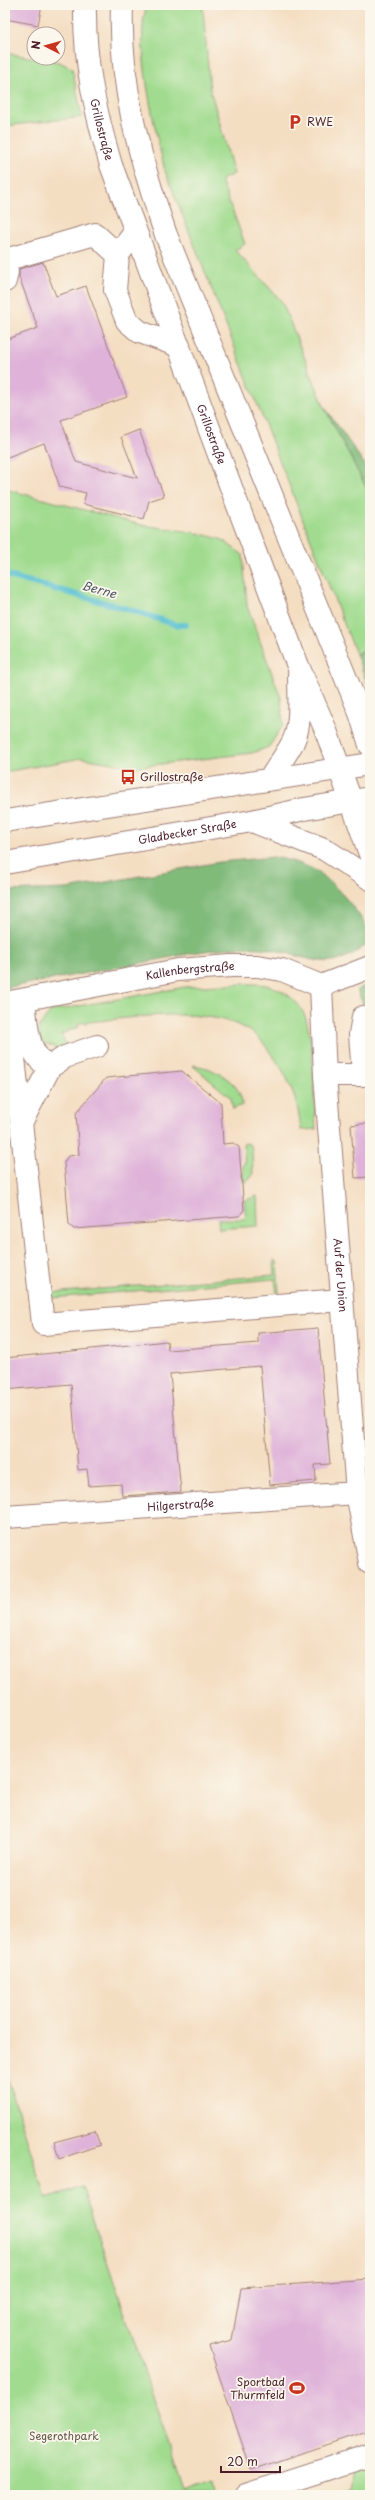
<svg xmlns="http://www.w3.org/2000/svg" width="375" height="2500" viewBox="0 0 375 2500" font-family="'Playpen Sans',sans-serif">
	<style>
		.green { fill: #a0db8f; stroke: #757d5d }
		.forest { fill: #80bb7a; stroke: #656d52 }
		.lines { fill: none; stroke-linecap: round; stroke-linejoin: round }
		.stream { stroke: #55c0d0; stroke-width: 6 }
		.building { fill: #dfb3d9 }
		.minor-casing { stroke: #9f7e76; stroke-width: 24 }
		.major-casing { stroke: #9f7e76; stroke-width: 24 }
		.minor { stroke: #fff; stroke-width: 22 }
		.major { stroke: #fff; stroke-width: 22 }
		.labels { text-anchor: middle; stroke-width: 3.5; stroke-linejoin: round; paint-order: stroke }
		.poi-label { font-size: 11px; fill: #4a1f2b; stroke: #fbf7ec; text-anchor: start }
		.street-label { font-size: 11px; fill: #4a1f2b; stroke: #fbf7ec }
		.park-label { font-size: 11px; fill: #645749; stroke: #fbf7ec }
		.water-label { font-size: 12px; font-style: italic; fill: #4e5765; stroke: #fbf7ec }
	</style>
	<rect width="100%" height="100%" fill="#fbf7ec"/>
	<filter id="ink" filterUnits="userSpaceOnUse"><feTurbulence type="fractalNoise" baseFrequency=".025" numOctaves="2"/><feDisplacementMap in="SourceGraphic" scale="8" xChannelSelector="R" yChannelSelector="G"/><feConvolveMatrix kernelMatrix="1 2 1 2 8 2 1 2 1" color-interpolation-filters="sRGB"/></filter>
	<filter id="wash" filterUnits="userSpaceOnUse"><feTurbulence type="fractalNoise" baseFrequency=".012" numOctaves="4" result="noise"/><feDisplacementMap in="SourceGraphic" scale="16" xChannelSelector="R" yChannelSelector="G"/><feGaussianBlur stdDeviation="0.9" result="paint"/><feColorMatrix in="noise" values="0 0 0 0 0 0 0 0 0 0 0 0 0 0 0 0 0 1.4 0 .05"/><feComposite in="paint" operator="in"/></filter>
	<g filter="url(#wash)">
		<rect width="100%" height="100%" fill="#f4dec2"/>
		<path class="green" d="M147,5H201L203,9L210,89L234,174L221,180L245,244L235,250L282,302L324,406L370,495V648L356,654L165,171C156,133 133,41 147,5Z
			M5,53L59,62L72,68L82,117L5,126Z
			M5,489L142,525L192,532L221,539L243,555L247,606L281,698L283,725L269,747L252,753L136,767L82,758L5,772Z
			M221,985C234,985 259,982 270,986C284,990 298,1001 304,1014C315,1037 314,1102 316,1129L301,1130C298,1101 290,1078 272,1055C267,1048 261,1039 254,1034C211,1002 129,1019 78,1023L79,1027L61,1034L66,1044L56,1050L54,1046C42,1045 38,1038 39,1027L51,1011L185,987Z
			M192,1065C212,1067 242,1081 242,1105L233,1109L231,1098Z
			M248,1143L252,1148L253,1175L246,1183V1181H243V1164H245L243,1144Z
			M257,1196L258,1226L219,1229L218,1219H244L246,1217L244,1201Z
			M274,1260L277,1262L279,1293L277,1294L275,1279L52,1298V1312L48,1279L50,1278L51,1293L275,1275Z
			M5,2071L46,2198L82,2187L185,2492L213,2482L215,2494L5,2495Z
			M370,2461V2495H331L350,2488L354,2466Z"/>
		<path class="forest" d="M324,406L370,472V495Z
			M370,648V691L356,654Z
			M274,857C289,860 305,864 318,872C331,880 375,926 369,942C327,979 305,952 260,948C224,945 188,954 152,961C103,970 54,979 5,988V891L67,889L220,862Z
			M370,983V1019L357,990Z"/>
		<g class="lines">
			<path class="stream" d="M5,575L138,612L176,625H186"/>
		</g>
		<g id="blocks">
			<path class="building" d="M5,5H42L38,25L5,19Z
				M43,262L56,296L86,286L127,397L61,420L76,462L137,478L121,437L139,430L164,496L149,501L144,519L83,504L86,493L60,487L44,443L5,458V340L38,328L19,277V269Z
				M182,1071L221,1103L223,1144L233,1143L239,1147L244,1210L239,1216L74,1229L69,1225L64,1162L68,1156L79,1155L76,1113L106,1078Z
				M370,1123V1177L355,1178L351,1125Z
				M318,1328L330,1464L315,1465L316,1481L270,1485L260,1366L170,1374L181,1492L122,1496L121,1484L89,1486L87,1469L78,1470L71,1384L5,1390V1358L167,1341L168,1350L258,1343V1333Z
				M95,2131L100,2145L59,2159L54,2142Z
				M370,2279V2430L251,2470L209,2346L232,2340L241,2288Z"/>
		</g>
	</g>
	<g filter="url(#ink)">
		<use href="#blocks" fill-opacity="0" stroke="#9f7e76" stroke-width="1"/>
		<g class="lines">
			<defs>
				<g id="minor">
					<path d="M135,232L118,255L115,290L127,321L140,332L179,346"/>
					<path d="M5,260L95,234L118,255"/>
					<path d="M5,262L7,272L5,281"/>
					<path id="s1" d="M321,986L325,1075L357,1493L370,1563"/>
					<path d="M24,1000C27,1023 26,1056 50,1067"/>
					<path id="s2" d="M5,1003L178,970L231,966H257L282,970L321,986L370,967"/>
					<path d="M8,1003L43,1324L341,1300"/>
					<path d="M325,1075H363L360,1034L363,1017"/>
					<path d="M21,1123L50,1067L65,1057L97,1046"/>
					<path id="s3" d="M5,1517L357,1493"/>
					<path d="M246,2495L370,2455"/>
				</g>
				<g id="major">
					<path id="s4" d="M85,5C84,62 95,110 111,165L260,565L298,666L325,728L370,854"/>
					<path d="M122,5C119,86 140,159 166,235L360,713L370,745"/>
					<path d="M270,779C277,767 286,755 293,742C302,723 299,696 299,675"/>
					<path d="M5,821L370,764"/>
					<path d="M252,821L324,849L370,879"/>
					<path id="s5" d="M5,863L252,821L304,809L370,798"/>
				</g>
			</defs>
			<use href="#minor" class="minor-casing"/>
			<use href="#major" class="major-casing"/>
			<use href="#minor" class="minor"/>
			<use href="#major" class="major"/>
		</g>
	</g>
	<defs>
		<symbol id="parking-bare" viewBox="-9 -9 18 18"><path d="M-3.5-5.5H1a3.5 3.5 0 0 1 0 7H-1V5.5H-3.5ZM-1-3.4V-.6H.8a1.4 1.4 0 0 0 0-2.8Z" fill="#c8321e" stroke="#fbf7ec" stroke-width="2.5" paint-order="stroke"/></symbol>
		<symbol id="bus-bare" viewBox="-9 -9 18 18"><path d="M-5-6H5V4H4V6H2V4H-2V6H-4V4H-5ZM-3.5-4V0h7V-4ZM-3.5 1.2v1.5H-2V1.2ZM2 1.2v1.5H3.5V1.2Z" fill="#c8321e" stroke="#fbf7ec" stroke-width="2.5" paint-order="stroke"/></symbol>
		<symbol id="stadium-bare" viewBox="-9 -9 18 18"><path d="M0-5a6.5 5 0 1 0 0 10a6.5 5 0 1 0 0-10ZM-3.5-1.8h7v3.6h-7Z" fill="#c8321e" stroke="#fbf7ec" stroke-width="2.5" paint-order="stroke"/></symbol>
	</defs>
	<g fill-rule="evenodd">
		<use href="#parking-bare" x="284" y="111" width="22" height="22"/>
		<use href="#bus-bare" x="117" y="766" width="22" height="22"/>
		<use href="#stadium-bare" x="286" y="2377" width="22" height="22"/>
	</g>
	<g class="labels">
		<g class="poi-label">
			<text x="307" y="126">RWE</text>
			<text x="140" y="781">Grillostraße</text>
			<text x="285" y="2386" text-anchor="end">Sportbad<tspan x="285" dy="13">Thurmfeld</tspan></text>
		</g>
		<g class="street-label">
			<text dy="4" stroke="none"><textPath href="#s4" startOffset="126">Grillostraße</textPath></text>
			<text dy="4" stroke="none"><textPath href="#s4" startOffset="450">Grillostraße</textPath></text>
			<text dy="4" stroke="none"><textPath href="#s5" startOffset="185">Gladbecker Straße</textPath></text>
			<text dy="4" stroke="none"><textPath href="#s2" startOffset="188">Kallenbergstraße</textPath></text>
			<text dy="4" stroke="none"><textPath href="#s1" startOffset="290">Auf der Union</textPath></text>
			<text dy="4" stroke="none"><textPath href="#s3" startOffset="176">Hilgerstraße</textPath></text>
		</g>
		<g class="park-label">
			<text x="64" y="2440">Segerothpark</text>
		</g>
		<g class="water-label">
			<text transform="translate(99 590) rotate(15)" y="4">Berne</text>
		</g>
	</g>
	<rect width="375" height="2500" fill="none" stroke="#fbf7ec" stroke-width="20"/>
	<g transform="translate(46 46) rotate(276)"><circle r="19" fill="#fbf7ec" stroke="#b4a19f"/>
	<path d="M0-3L7 15L0 10L-7 15Z" fill="#c8321e"/>
	<text y="-6" font-size="11" font-weight="bold" text-anchor="middle" fill="#4a1f2b">N</text>
	</g>
	<path d="M221 2466v6h59v-6" fill="none" stroke="#4a1f2b" stroke-width="2"/>
	<text x="227" y="2466" font-size="12" fill="#4a1f2b" stroke="#fbf7ec" stroke-width="3" paint-order="stroke">20 m</text>
</svg>
